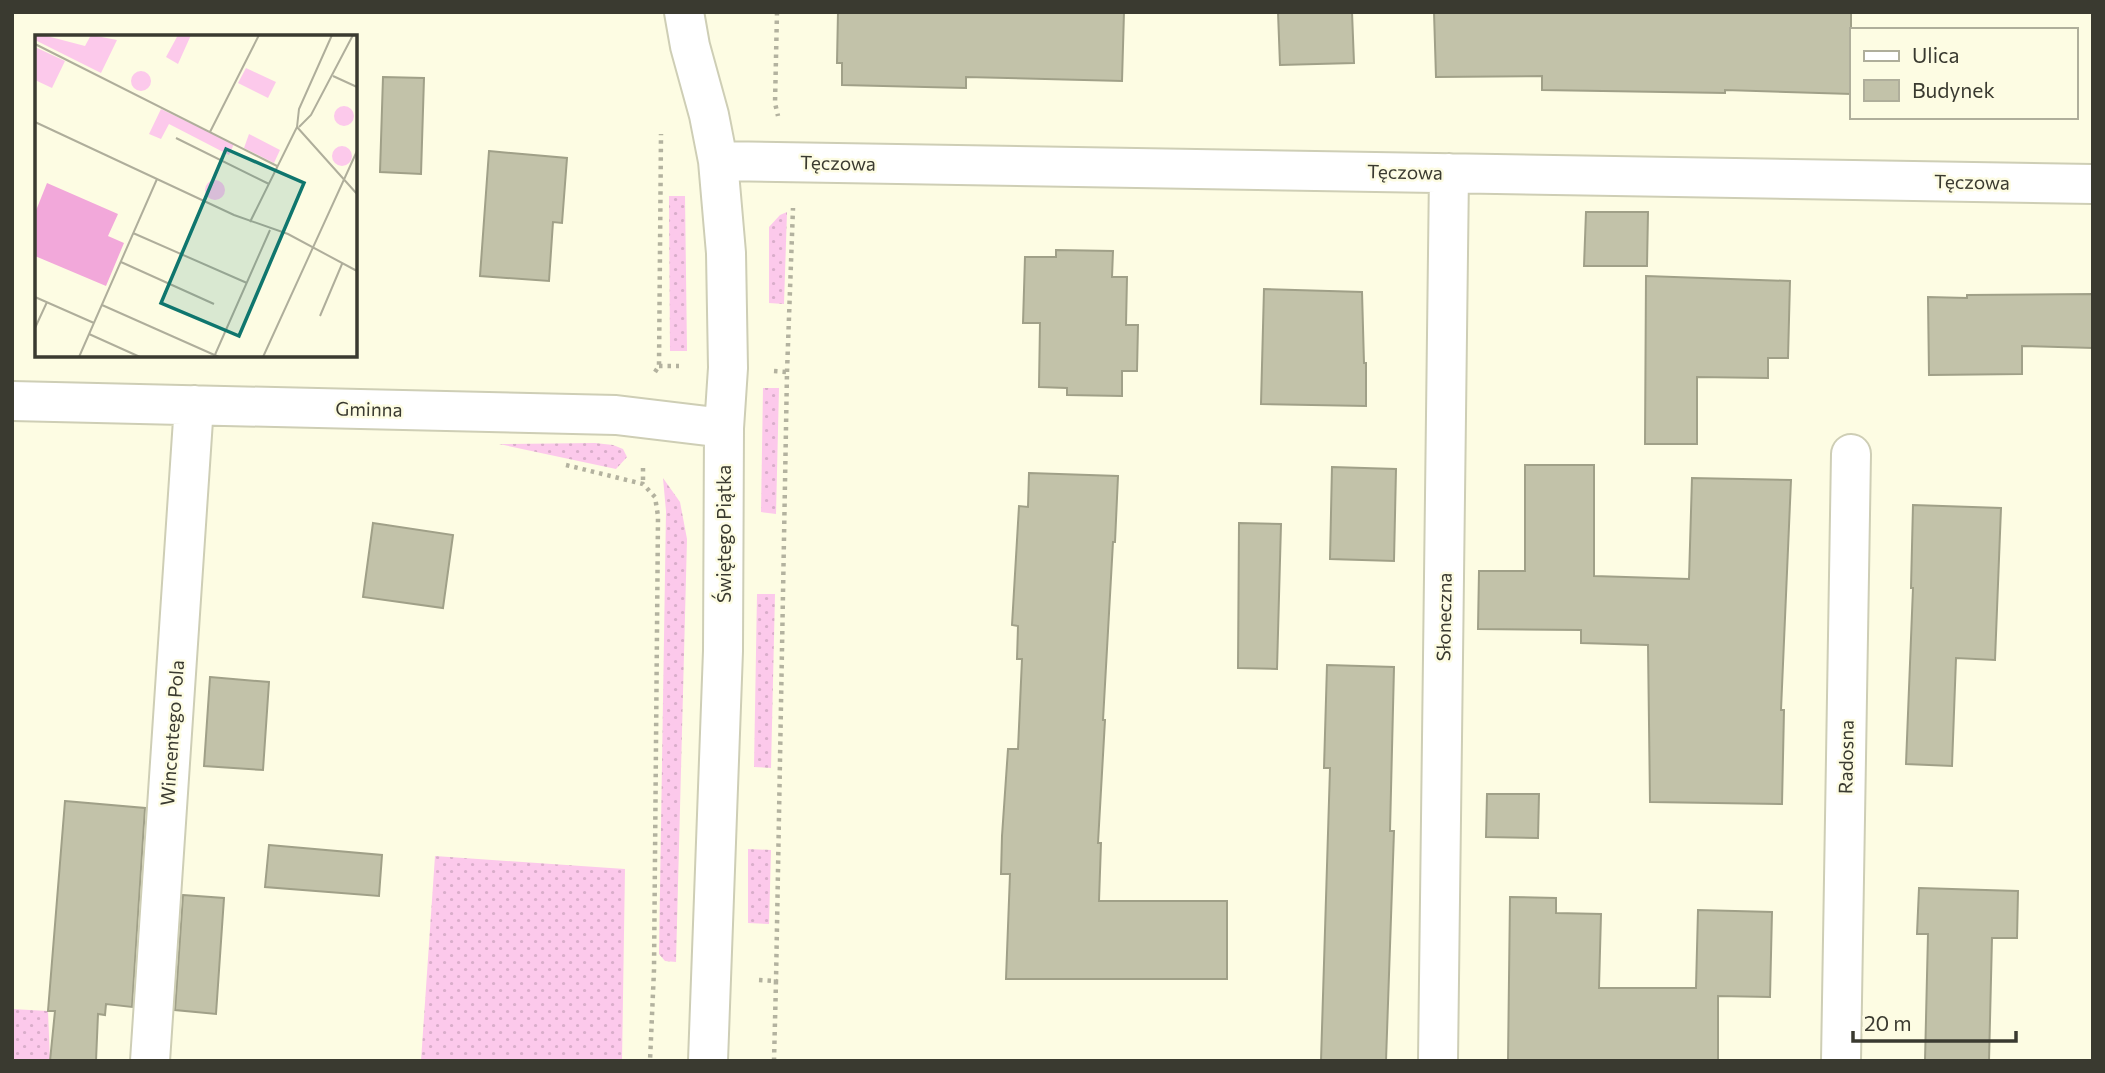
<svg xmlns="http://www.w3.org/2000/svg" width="2105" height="1073" viewBox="0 0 2105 1073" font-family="Commissioner,sans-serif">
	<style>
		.grass { fill: url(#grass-dots) }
		.building { fill: #c2c2a9; stroke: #a0a088; stroke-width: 2 }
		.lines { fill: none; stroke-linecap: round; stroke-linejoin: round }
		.minor-casing { stroke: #ceceb5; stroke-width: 42 }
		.path { stroke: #b3b29f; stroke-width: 4.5; stroke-dasharray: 3.5 5; stroke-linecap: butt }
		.minor { stroke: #fff; stroke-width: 38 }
		.labels { text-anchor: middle; stroke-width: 5; stroke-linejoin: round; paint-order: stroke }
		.street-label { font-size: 19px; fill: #3a3a30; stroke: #fdfce3 }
		.inset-road { fill: none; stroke: #afae9b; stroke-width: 2 }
		.view { fill: #0f766e; fill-opacity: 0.15; stroke: #0f766e; stroke-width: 3.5 }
		.inset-edge { fill: none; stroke: #3a3a30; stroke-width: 3.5 }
	</style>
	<defs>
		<pattern id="grass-dots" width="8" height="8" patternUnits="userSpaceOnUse" patternTransform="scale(1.75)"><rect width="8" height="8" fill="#fcc9eb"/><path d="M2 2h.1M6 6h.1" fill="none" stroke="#d9adca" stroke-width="1.8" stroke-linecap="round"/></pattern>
	</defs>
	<rect width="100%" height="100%" fill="#fdfce3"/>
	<path class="grass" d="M669,196H685L687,351H670Z
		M787,212L784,304L769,303V227L780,215Z
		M763,388H779L776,514L761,512Z
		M595,443L613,445L623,449L627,457L616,469L499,444Z
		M663,478L680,502L687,539L676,962L665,961L659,954L666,511Z
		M757,594H775L771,768L754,767Z
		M748,849L771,850L769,924L748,923Z
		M435,856L625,869L622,1061H421Z
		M12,1009L48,1011L50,1061H12Z"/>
	<path class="building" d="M838,12H1124L1122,81L966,77V88L842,85V63H837Z
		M1278,12H1352L1354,63L1280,65Z
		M1434,12H1851V94L1725,90V93L1542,90V76L1436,77Z
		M383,77L424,78L421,174L380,172Z
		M489,151L567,158L562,223L553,222L549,281L480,276Z
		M1586,212H1648L1647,266H1584Z
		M1056,250L1113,251L1112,277H1127L1126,325H1138L1137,371H1122V396L1067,395V388L1039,387L1040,323H1023L1025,257H1056Z
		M1646,276L1790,281L1788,358H1768V378L1697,377V444H1645Z
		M1264,289L1362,292L1364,363H1366V406L1261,404Z
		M2093,294V348L2022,346V374L1929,375L1928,297L1967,298V295Z
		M1525,465H1594V576L1689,579L1692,478L1791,480L1781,710H1784L1782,804L1650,802L1648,645L1581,643V630L1478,629L1479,571H1525Z
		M1332,467L1396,469L1394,561L1330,559Z
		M1029,473L1118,476L1115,542H1113L1103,720H1105L1098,843H1101L1099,901H1227V979H1006L1010,874H1001L1002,836L1008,749H1018L1022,659H1017L1018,626L1012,625L1019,506L1028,507Z
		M1913,505L2001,508L1995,660L1956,658L1952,766L1906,764L1913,588H1911Z
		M373,523L453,535L443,608L363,597Z
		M1239,523L1281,524L1277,669L1238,668Z
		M1327,665L1394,667L1390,831H1394L1386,1061H1321L1330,768H1324Z
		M210,677L269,682L263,770L204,766Z
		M1487,794H1539L1538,838L1486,837Z
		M65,801L145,808L132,1007L106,1004L105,1015L98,1014L96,1061H50L55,1011H48Z
		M269,845L382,855L379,896L265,887Z
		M1919,888L2018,891L2017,938H1992L1989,1061H1925L1928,934H1917Z
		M183,895L224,898L216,1014L175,1010Z
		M1510,897L1556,898V913L1601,914L1599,988H1696L1698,910L1772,912L1770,997L1718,996V1061H1508Z"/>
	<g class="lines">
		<defs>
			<path id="minor" d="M684,12L690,46L709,115L718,161L726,253L728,368L724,428L723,651L708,1061
				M718,161L2093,184
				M12,401L616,415L724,428
				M150,1061L194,405
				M1438,1061L1449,173
				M1841,1061L1851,454"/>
		</defs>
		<use href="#minor" class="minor-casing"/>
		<path class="path" d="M777,12L775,103L778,116
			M659,366H679
			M774,371L787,372L776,981
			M655,372L659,366L661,134
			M787,372L793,208
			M566,465L643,484L655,497L658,516L654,970L650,1061
			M643,468V484
			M759,980L776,981L774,1061"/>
		<use href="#minor" class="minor"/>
	</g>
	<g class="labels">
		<g class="street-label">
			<text transform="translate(838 163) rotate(1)" y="7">Tęczowa</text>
			<text transform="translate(1405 172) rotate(1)" y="7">Tęczowa</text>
			<text transform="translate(1972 182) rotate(1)" y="7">Tęczowa</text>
			<text transform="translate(369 409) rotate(1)" y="7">Gminna</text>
			<text transform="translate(724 534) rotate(-90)" y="7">Świętego Piątka</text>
			<text transform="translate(1444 617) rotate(-89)" y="7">Słoneczna</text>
			<text transform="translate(172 733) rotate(-86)" y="7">Wincentego Pola</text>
			<text transform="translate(1846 757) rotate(-89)" y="7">Radosna</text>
		</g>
	</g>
	<g transform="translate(35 35)">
		<rect width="322" height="322" fill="#fdfce3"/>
		<path d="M8,0L50,11L56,0L82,5L66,38L0,5V0ZM143,0H156L143,29L131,22ZM0,12L30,26L17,53L0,45ZM211,33L241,47L233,63L203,48ZM96 46a10 10 0 1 1 20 0a10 10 0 1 1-20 0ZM299 81a10 10 0 1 1 20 0a10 10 0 1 1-20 0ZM126,74L199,109L194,120L134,89L126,104L114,99ZM214,99L245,115L239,128L209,113ZM297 121a10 10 0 1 1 20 0a10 10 0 1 1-20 0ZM170 155a10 10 0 1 1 20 0a10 10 0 1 1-20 0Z" fill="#fcc9eb"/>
		<path d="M12,148L83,179L73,201L89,208L71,251L0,221V178Z" fill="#f2a8da"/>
		<path class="inset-road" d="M0,9L242,131M298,41L322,52M0,87L199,180L253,199L322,236M262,92L322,159M264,92L276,80L318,0M175,97L224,0M141,103L234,149M215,187L262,92L264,74L297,0M98,198L212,248M86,227L179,269M0,262L59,288M67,270L184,322M285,281L307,229M0,293L12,267M54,299L105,322M44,322L122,144M179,322L235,195M228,322L322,116"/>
		<path class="view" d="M191,114L269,148L204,301L126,268Z"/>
		<rect width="322" height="322" class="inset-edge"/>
	</g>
	<rect width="2105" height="1073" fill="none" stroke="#3a3a30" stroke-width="28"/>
	<rect x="1850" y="28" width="228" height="91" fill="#fdfce3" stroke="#afae9b" stroke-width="2"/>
	<rect x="1864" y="51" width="35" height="10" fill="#ffffff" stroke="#afae9b" stroke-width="2"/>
	<text x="1912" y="63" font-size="21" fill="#3a3a30">Ulica</text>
	<rect x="1864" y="80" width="35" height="21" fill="#c2c2a9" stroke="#afae9b" stroke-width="2"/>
	<text x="1912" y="98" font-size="21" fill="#3a3a30">Budynek</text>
	<path d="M1853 1031v10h163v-10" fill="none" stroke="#3a3a30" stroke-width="3.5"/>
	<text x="1864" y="1031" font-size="21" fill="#3a3a30" stroke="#fdfce3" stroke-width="5" paint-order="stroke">20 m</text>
</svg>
